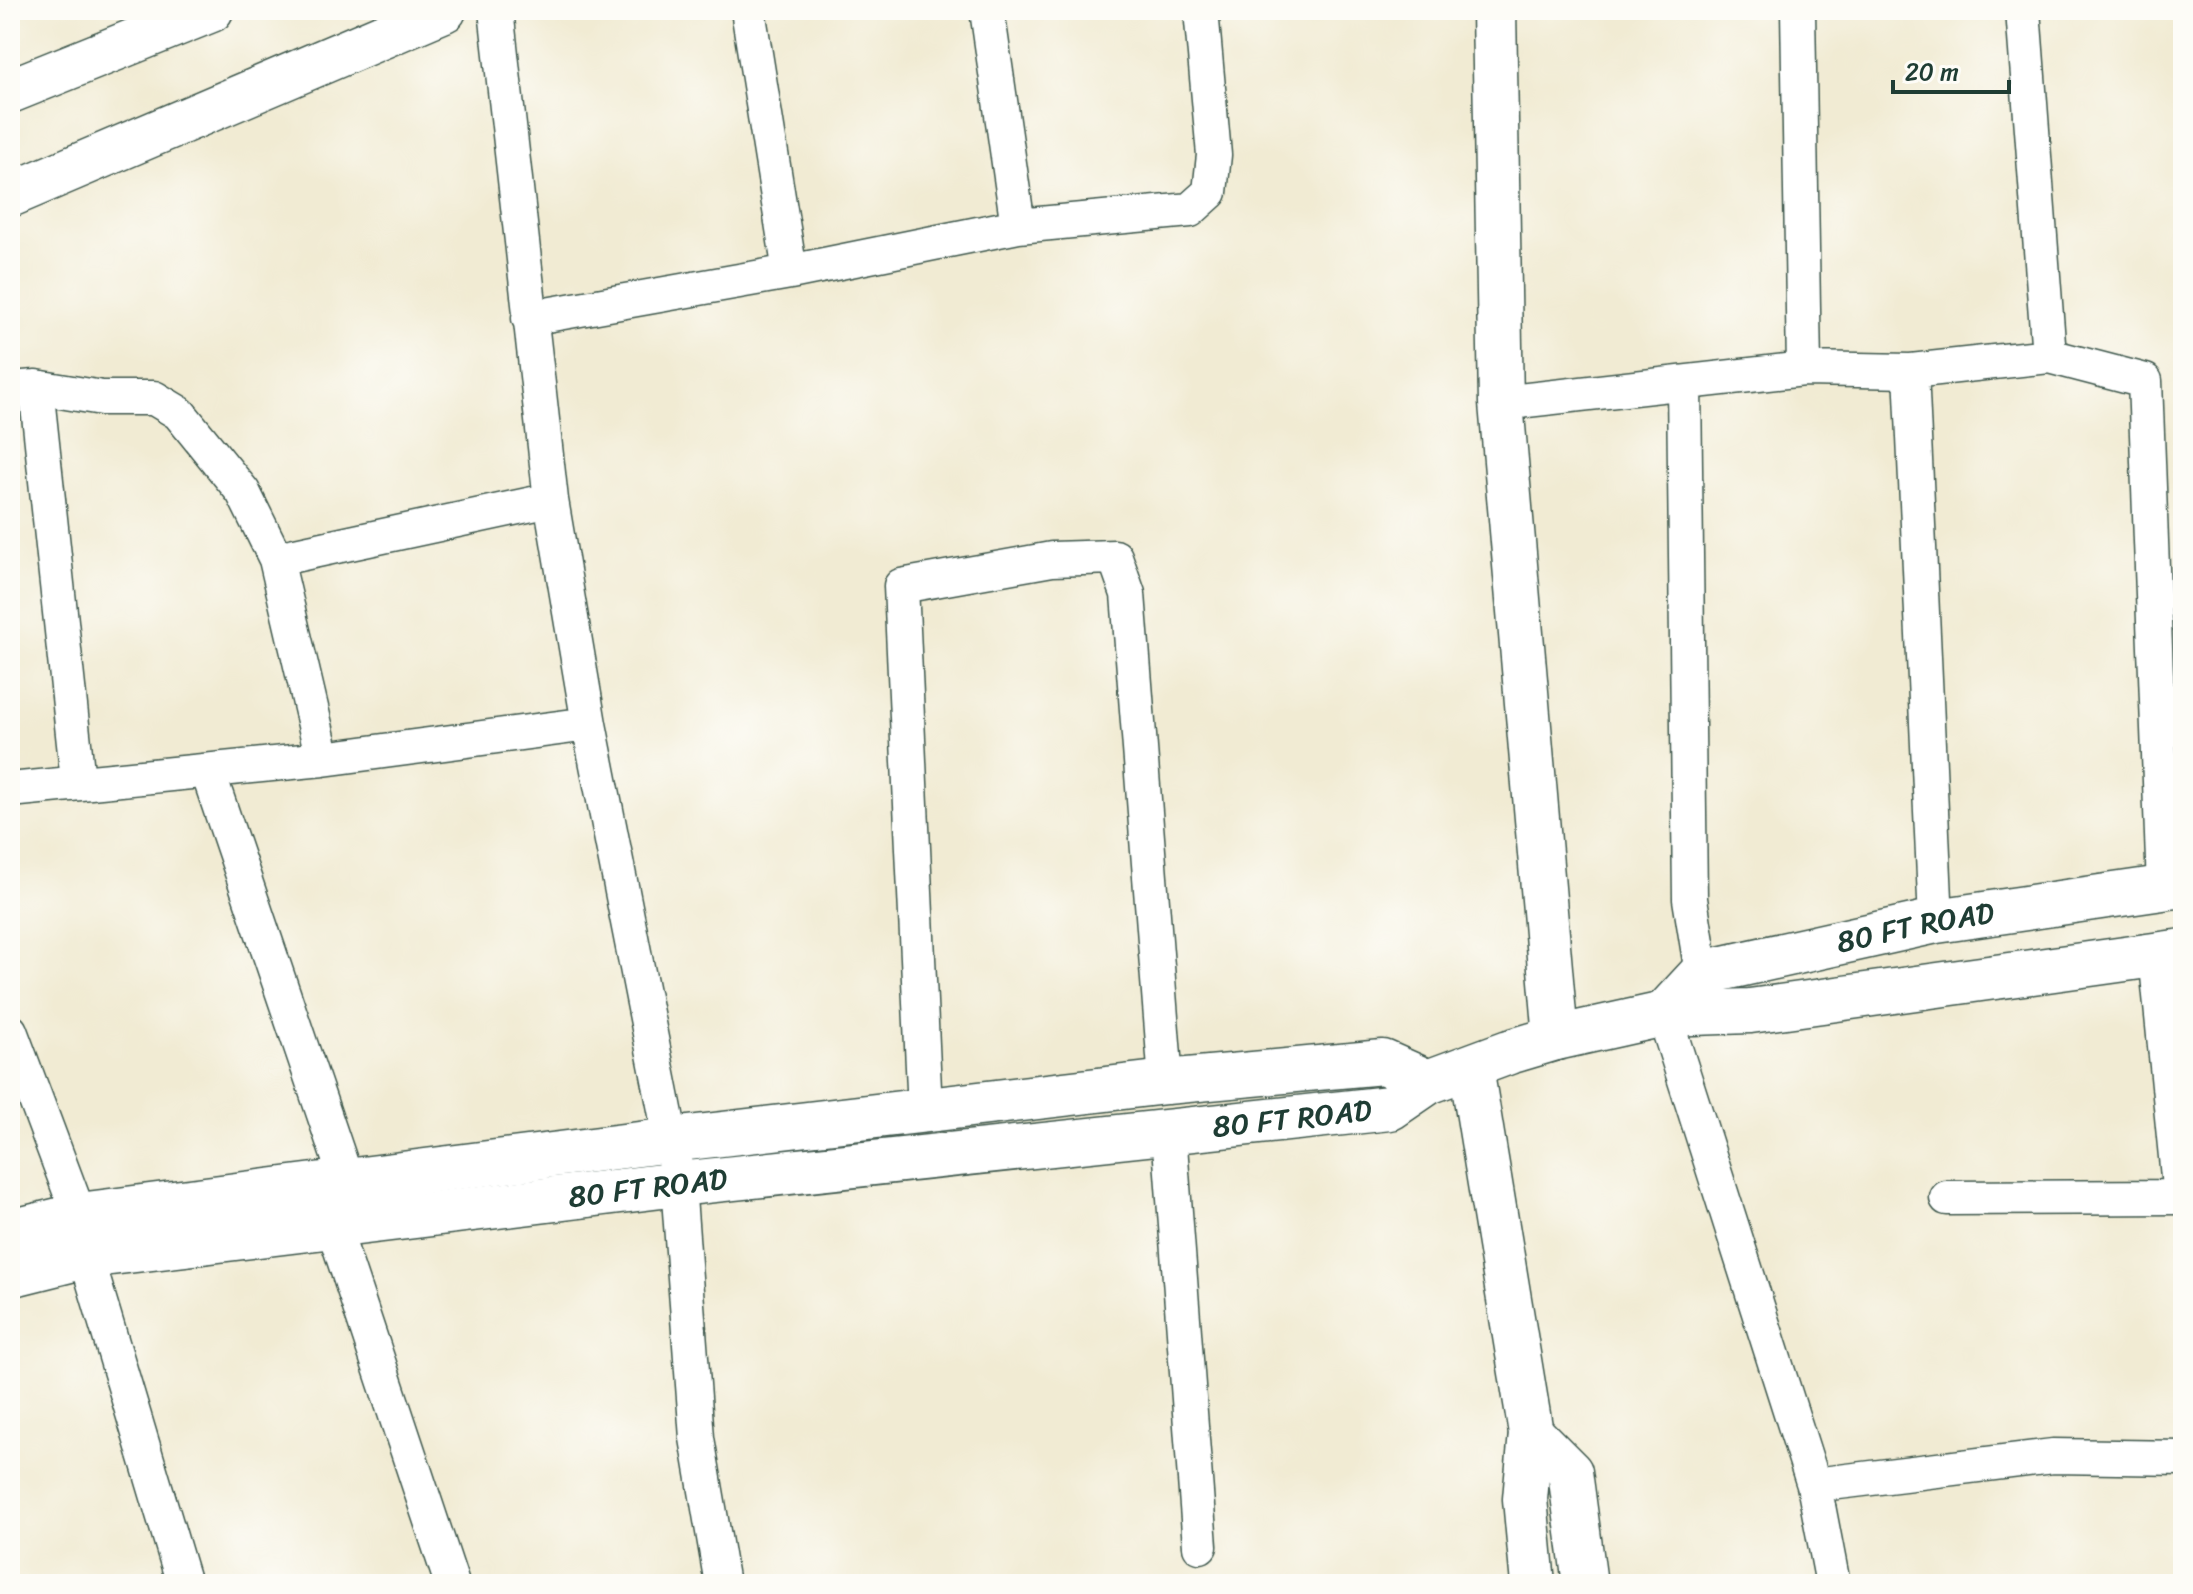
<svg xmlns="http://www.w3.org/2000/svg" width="2193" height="1594" viewBox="0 0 2193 1594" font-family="Sriracha,sans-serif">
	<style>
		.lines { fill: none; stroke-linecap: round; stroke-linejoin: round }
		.street-casing { stroke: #3e574c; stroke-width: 37 }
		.secondary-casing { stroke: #3e574c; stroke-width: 47 }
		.street { stroke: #fff; stroke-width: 34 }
		.secondary { stroke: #fff; stroke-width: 44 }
		.labels { text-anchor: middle; stroke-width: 6; stroke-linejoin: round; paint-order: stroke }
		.street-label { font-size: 30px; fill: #1f3d34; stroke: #fdfcf7 }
	</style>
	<rect width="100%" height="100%" fill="#fdfcf7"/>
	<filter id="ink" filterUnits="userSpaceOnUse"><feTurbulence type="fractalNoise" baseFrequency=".0125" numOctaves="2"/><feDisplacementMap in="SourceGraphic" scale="16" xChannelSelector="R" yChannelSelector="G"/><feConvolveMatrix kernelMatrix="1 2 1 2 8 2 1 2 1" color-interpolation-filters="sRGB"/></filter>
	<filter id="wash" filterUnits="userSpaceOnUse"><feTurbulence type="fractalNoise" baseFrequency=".006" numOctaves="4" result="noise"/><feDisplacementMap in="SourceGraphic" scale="32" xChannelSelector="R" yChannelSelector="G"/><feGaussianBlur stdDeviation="1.8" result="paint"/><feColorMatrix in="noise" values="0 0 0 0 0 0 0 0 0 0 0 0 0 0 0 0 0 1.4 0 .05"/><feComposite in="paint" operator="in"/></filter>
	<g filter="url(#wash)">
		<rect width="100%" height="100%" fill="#f1ebd3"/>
	</g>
	<g filter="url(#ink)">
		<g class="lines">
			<defs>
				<path id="street" d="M496,10L551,500L589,724L671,1140L678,1184L697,1438L722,1584
					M748,10L790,272
					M987,10L1018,226
					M1798,10L1804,369
					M2023,10L2049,356
					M529,318L790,272L1018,226L1190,210L1210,192L1214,155L1201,10
					M1911,371L1936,921
					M1684,383L1690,899L1702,973
					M36,387L78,781
					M10,389L36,387L102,398H154L179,413L243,492L276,559L551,500
					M1501,403L1804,369L1911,371L2049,356L2145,381L2164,888
					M276,559L323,759
					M208,772L347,1182
					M10,790L323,759L589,724
					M2156,955L2180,1197H2183
					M1664,1014L1814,1485L2053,1456L2183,1458
					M10,1031L79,1215
					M925,1111L901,586L1052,559L1115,557L1128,594L1166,1082
					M1169,1132L1200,1546
					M1947,1198L2180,1197
					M333,1226L452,1584
					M86,1256L184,1584
					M1814,1485L1833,1584"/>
				<g id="secondary">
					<path d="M1494,10L1501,403L1556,1038"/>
					<path d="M10,91L211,10"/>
					<path d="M10,195L444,10"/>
					<path id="s1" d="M1664,1014L1702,973L1936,921L2183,885"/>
					<path d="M1471,1068L1531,1433L1525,1499L1533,1584"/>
					<path d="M10,1232L79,1215L671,1140L1166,1082L1383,1062L1428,1082"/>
					<path id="s2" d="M10,1275L86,1256L678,1184L1390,1108L1428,1082L1509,1052L1556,1038L1664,1014L1750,1011L2183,951"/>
					<path d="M1531,1433L1570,1472L1585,1584"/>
				</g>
			</defs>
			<use href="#street" class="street-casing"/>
			<use href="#secondary" class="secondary-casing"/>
			<use href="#street" class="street"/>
			<use href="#secondary" class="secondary"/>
		</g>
	</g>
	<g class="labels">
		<g class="street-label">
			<text dy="10" stroke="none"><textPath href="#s1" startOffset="274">80 FT ROAD</textPath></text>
			<text dy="10" stroke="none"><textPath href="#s2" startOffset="1292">80 FT ROAD</textPath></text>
			<text dy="10" stroke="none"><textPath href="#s2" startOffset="644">80 FT ROAD</textPath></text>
		</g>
	</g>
	<rect width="2193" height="1594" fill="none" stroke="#fdfcf7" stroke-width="40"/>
	<path d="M1893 80v12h116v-12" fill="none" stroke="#1f3d34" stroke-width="4"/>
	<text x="1905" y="80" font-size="24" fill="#1f3d34" stroke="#fdfcf7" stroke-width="6" paint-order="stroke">20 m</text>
</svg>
